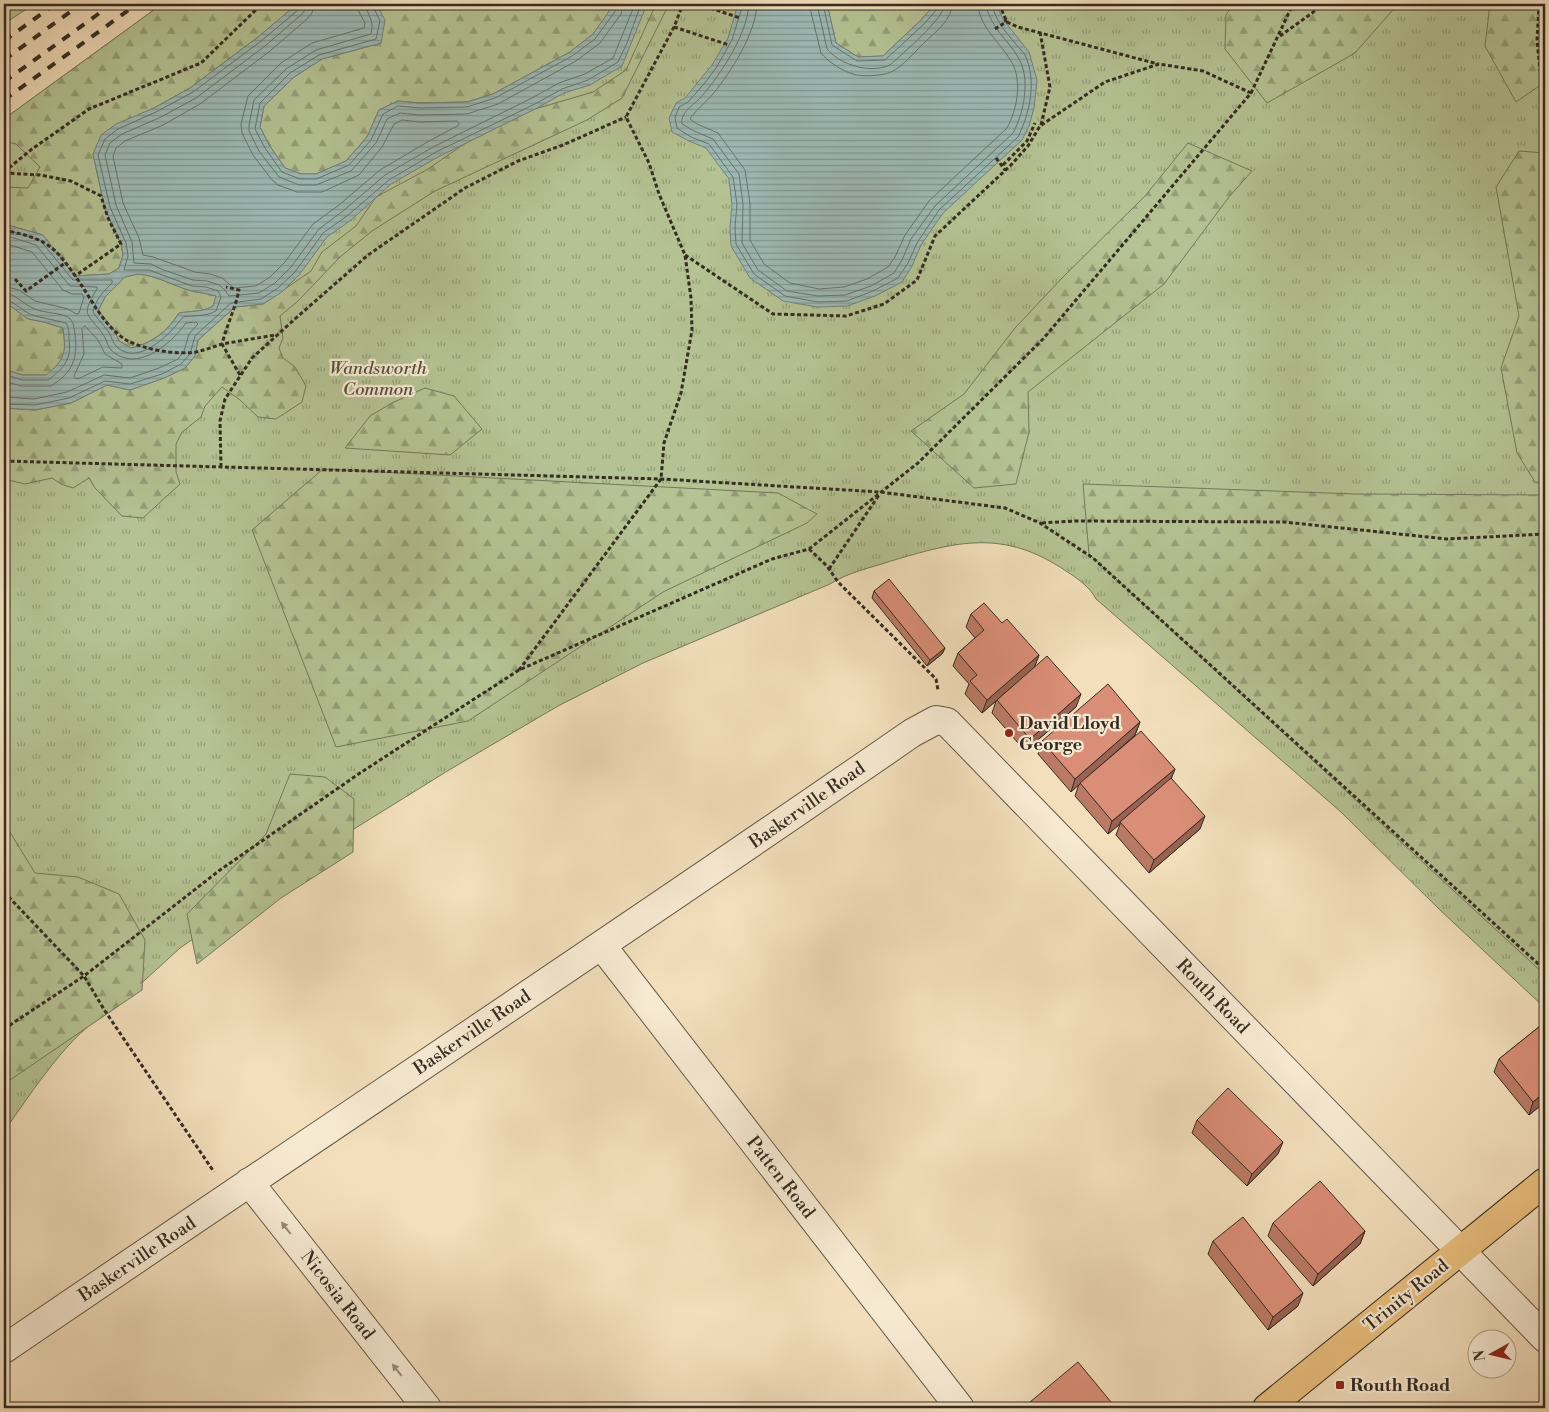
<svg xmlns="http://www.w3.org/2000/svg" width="1549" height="1412" viewBox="0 0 1549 1412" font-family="'Libre Bodoni',serif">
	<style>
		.grass { fill: url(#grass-tufts); stroke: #74785b }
		.forest { fill: url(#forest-firs); stroke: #74785b }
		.water { fill: url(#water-rules); stroke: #73827b; fill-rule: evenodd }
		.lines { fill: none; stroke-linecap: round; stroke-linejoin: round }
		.shore { stroke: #68746c; stroke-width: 1 }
		.minor-casing { stroke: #645948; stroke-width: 30 }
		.highway-casing { stroke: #342c22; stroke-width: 30 }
		.path { stroke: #342c22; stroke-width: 3; stroke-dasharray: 4 2.5; stroke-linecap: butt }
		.minor { stroke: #f7ead3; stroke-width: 28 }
		.highway { stroke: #eac07e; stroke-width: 28 }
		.rail { stroke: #342c22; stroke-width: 4; stroke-dasharray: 9 9; stroke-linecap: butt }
		.wall { fill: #bb7a66; stroke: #342c22 }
		.shaded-wall { fill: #996353; stroke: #342c22 }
		.building { fill: #da8e77; stroke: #342c22 }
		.oneway { fill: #968b7a }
		.poi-dot { fill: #8f2418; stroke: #f7ead3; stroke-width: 2 }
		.labels { text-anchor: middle; stroke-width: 4.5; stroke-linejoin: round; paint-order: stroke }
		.park-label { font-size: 18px; font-style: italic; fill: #54523e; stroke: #f7ead3 }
		.poi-label { font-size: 18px; font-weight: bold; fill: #342c22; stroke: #f7ead3; text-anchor: start }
		.street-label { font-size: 18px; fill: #342c22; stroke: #f7ead3 }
	</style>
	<defs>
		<pattern id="grass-tufts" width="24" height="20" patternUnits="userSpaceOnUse" patternTransform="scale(1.25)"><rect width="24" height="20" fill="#b5c394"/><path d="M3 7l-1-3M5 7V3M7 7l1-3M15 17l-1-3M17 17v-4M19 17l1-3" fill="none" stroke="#949f78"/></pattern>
		<pattern id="forest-firs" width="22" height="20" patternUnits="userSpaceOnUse" patternTransform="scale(1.25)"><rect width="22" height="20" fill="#b5c394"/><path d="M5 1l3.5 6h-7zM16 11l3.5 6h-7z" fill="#949f78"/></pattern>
		<pattern id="water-rules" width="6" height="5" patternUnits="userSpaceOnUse" patternTransform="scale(1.25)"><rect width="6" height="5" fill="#9dbbb7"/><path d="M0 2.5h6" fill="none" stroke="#819894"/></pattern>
	</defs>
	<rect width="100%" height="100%" fill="#f3dfbc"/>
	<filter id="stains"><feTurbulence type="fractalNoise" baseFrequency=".004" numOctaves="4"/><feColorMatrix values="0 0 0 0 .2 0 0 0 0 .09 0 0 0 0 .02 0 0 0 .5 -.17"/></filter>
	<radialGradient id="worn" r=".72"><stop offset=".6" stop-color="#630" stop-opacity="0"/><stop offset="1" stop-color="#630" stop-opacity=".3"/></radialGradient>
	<path class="grass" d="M4,4H34L4,24Z
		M162,4H1545V1008L1440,910L1341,812L1096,599C1090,587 1077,578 1066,571C1004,529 958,541 891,561C870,568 849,572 830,584L643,663L558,706L449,770L333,842L180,948L111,1011C69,1032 32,1093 4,1131V119Z"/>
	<path class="forest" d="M162,4H298L258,37L190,88L154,108L93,154L105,209L121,244L123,255L119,268L109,274L75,276L53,260L43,235L4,224V187L28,188L40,167L16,144L4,141V119Z
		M376,4H493L515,5L611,4L613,7L593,34L570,52L493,94L467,102L420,103L398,101L379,110L367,137L346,161L316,174H301L285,168L269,145L260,127L264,106L294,77L322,59L381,43Z
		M656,4H669L622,98L587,120L435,191L372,231L340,257L298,301L280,316L283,338L279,348L283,358L295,367L306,386L302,402L276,419L258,417L239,399L222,387L205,406L201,417L182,432L176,444V472L180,484L143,518L122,516L95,488L89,478L73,488L61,484L52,478L25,484L4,479V408L35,410L71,403L107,385L130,390L164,378L185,368L195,356L198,340L235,307L263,304L311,271L322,252L356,226L376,197L428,169L464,144L505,123L535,109L593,92L626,70Z
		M827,4H935L921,20L883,56L858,57L836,43Z
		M1233,4H1398L1355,53L1267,103L1225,49L1226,15Z
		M1490,4H1545V82L1516,102L1485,46Z
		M1188,143L1252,171L1229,197L1164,284L1028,392L1029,432L1016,484L974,488L911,431L964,394L1015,328L1062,278L1145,196Z
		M1519,151L1545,153V483L1535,482L1517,453L1501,368L1519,316L1496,187Z
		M138,274C155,275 172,285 189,290C198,293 207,293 217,296L213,306C203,312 191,311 179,313C167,331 153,343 131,348L119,341L114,330L98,311L105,297L125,277Z
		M4,304L12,307L28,319L44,322L63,328C66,354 67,357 47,375H22L4,369Z
		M425,388L454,396L482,429L450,455L345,448L370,416L392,403Z
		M323,469L778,493L817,514L807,523L663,592L468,721L336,747L252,530Z
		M1083,484L1355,494L1545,495V975L1089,554Z
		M290,774L325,777L354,799L353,852L281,898L197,964L187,914L266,834Z
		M4,827L8,829L35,873L78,877L119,894L145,940L142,990L4,1084Z"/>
	<path class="water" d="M297,4H376L385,20L381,43L322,59L294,77L264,106L260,127L269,145L285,168L301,174H316L346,161L367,137L379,110L398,101L420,103L467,102L493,94L570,52L593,34L612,7L611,4H647L622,66L590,85L564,93L535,109L438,157L391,184L351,220L327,237L299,275L282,292L263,304L235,307L198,340L195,356L185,368L164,378L130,390L107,385L71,403L35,410L4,408V369L22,375H46C66,359 66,352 63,328L44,322L28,319L12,307L4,304V224L43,235L75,276L109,274L119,268L123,255L121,244L105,209L93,154L101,135L116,124L154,108L190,88L258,37ZM138,274C155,275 172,285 188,290C198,293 207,293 216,296L213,306C203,312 191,311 179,313C168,331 153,343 131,348L119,341L114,330L98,311L105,297L125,277Z
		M738,4H827L836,43L858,57L883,56L921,20L935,4H996L1003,19L1029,52L1037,80L1034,108L1029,126L1022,140L943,213L921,245L912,266L902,282L875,296L847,306L817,307L783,301L750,278L731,246L730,227L732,205L729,179L706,148L689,141L672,132L669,118L676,103L685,98L712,65L728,38Z"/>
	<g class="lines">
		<path class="shore" d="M306,4L305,10L301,15L265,46L196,98L159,118L122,134L110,143L105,155L116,205L132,242L134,263L151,264L161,269L193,280L207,281L219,285L224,289L229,296L259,293L275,283L291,267L319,229L343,211L385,175L433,147L530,99L559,83L585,74L613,58L635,4
			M314,4L312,13L307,19L270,51L200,104L163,125L125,141L116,148L113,156L123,203L139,238L143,255L153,257L195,272L210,274L222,278L234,288L256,286L270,277L285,262L313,224L339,205L380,170L429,141L459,125V123L457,121L420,122L402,120L394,124L382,147L359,175L322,192H297L278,185L272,180L253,155L242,133L241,124L248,96L281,63L312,43L364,28L365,23L359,12L358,4
			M366,4C367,17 375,19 371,34L316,50L286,69L254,100L249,125V131L259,151L279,177L299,185H316L351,171L376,143L387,119L400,113L420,115L467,114L498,104L576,61L600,43L621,14L623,4
			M372,4L380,21L376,39L319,55L290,73L260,103L255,129L265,148L282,172L300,179H316L349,165L371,140L383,114L398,106L420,108L467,107L495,98L572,56L595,39L616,10V4
			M743,4L732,40L716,68L704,84L688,102L679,107L675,118L677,128L691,137L709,144L733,177L737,204L735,227L736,244L754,274L785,296L818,302L847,301L873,291L898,278L908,263L917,243L939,210L1018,137C1030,113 1037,80 1025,55C1022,51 1018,47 1015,43C1006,33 994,18 992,4
			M749,4C747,35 721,74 701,97C694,105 680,112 682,124L694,131L713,139L739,174L743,204L742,243L758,270L787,291L818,296L845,295L871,286L894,273L902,260L911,239L935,206L1013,133C1024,113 1031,78 1018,57C1013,48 1005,40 999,32C993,23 987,14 986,4
			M757,4C756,33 731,72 713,94C708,100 692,114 690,119L697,124L718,133L745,170L750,203V240L764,264L790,283L819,289L844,287L867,279L888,267L895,257L905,235L929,201L1007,128C1017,110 1023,80 1011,61C1000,42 979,27 978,4
			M809,4L821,53C827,61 842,71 853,74C860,77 884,76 891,72C903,67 916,50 926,41C937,31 952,19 952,4
			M817,4L827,49C841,65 869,74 890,65C902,54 944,19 945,4
			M823,4L832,45L857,61L885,60L925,23L937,9L938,4
			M4,229L40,240L73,280H112V283C104,291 95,300 93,312C97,319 103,324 108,331C111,335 112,341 115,345C137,369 170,334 183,317C195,315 205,317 216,311L221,297L218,291L206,287L192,286L149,270H124L128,256L126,243L110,207L98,155L105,139L118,129L156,112L193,92L261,41L298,10L300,4
			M4,235L36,245L70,286L97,287V289C79,318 89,313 104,336C107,340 107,346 111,350C136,374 171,344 186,323L196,322L198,324L189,334L184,351L178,359L159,368L130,378L104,375L67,392L34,399L4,397
			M4,243L32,252L63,290L72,294H82L84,297L79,313L76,314L68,309L35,301L19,290L4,286
			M4,293C15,294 21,302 31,307C39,313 57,312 68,317C74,321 74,328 75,334C78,359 73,372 51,386H21L4,381
			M4,300C14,301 19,308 28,313C34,317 56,320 66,323C69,328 69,333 69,339C72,359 64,368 48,380H22L4,374
			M85,326L98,340L105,354L122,364V368L103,367L78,379L75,378L74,376L84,354L82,329Z
			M4,404L35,405L69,398L105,381L130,384L162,374L181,364L190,354L195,336L231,303L261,299L278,288L295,272L323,233L347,216L389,180L436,152L533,105L562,89L588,80L618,62L627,43L641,4"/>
		<defs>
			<path id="minor" d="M602,946L960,1408
				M249,1182L427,1408
				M4,1349C306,1143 611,941 912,733L936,720L947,722L1545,1338"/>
			<path id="highway" d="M1267,1408L1545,1182"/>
		</defs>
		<use href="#minor" class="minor-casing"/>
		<use href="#highway" class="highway-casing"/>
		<path class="path" d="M698,4L740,18
			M999,4L1007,22L1018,27L1158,64
			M1539,4L1537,40L1545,120
			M674,27L729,45
			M995,29L1006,22L1005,19
			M1040,32L1050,87L1041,125
			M1280,36L1308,16L1324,4
			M996,158L1005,170
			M1003,165L1027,141L1035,123
			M4,172L32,149L89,109L201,63L262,4
			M4,173L40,175L71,181L101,196L108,218L121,244L75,276
			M4,230C21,234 39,237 53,249C68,262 85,291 96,308C104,320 115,334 128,341C147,350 176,355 196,352C205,350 213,347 222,344C227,325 235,309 239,290L226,287
			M685,255L773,314L846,316L884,304L917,280L935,236L1011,165L1028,146L1040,126L1105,82L1159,64L1203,71L1251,93
			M15,279L26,291L65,263
			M240,375L222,344L275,335
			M4,461L661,479L880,492L1005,508L1040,523L1093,558L1545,970
			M221,467L220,421L225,399L252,358L296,318L368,255L465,188L518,161L563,145L626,117
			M1042,523L1075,521L1284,522L1447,539L1545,534
			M809,549L827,566L838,582L936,679L938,690
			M829,569L879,495
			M519,670L661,479L664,443L681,393L692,330L691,298L685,255L659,194L649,163L626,117L674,27L683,4
			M4,892L84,976L105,1011L214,1172
			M4,1029L84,976L220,870L360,773L519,670L772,559L809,549L918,463L1043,339L1251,93L1293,4"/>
		<use href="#minor" class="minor"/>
		<use href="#highway" class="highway"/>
		<path class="rail" d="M4,41L55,4
			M4,60L81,4
			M4,82L112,4
			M4,100L137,4"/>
	</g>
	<path class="wall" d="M874,591L945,648L942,654L927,666L872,598Z
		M971,614L1002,623L1039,655L1034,668L1076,707L1025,751L992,713L996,701L982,713L965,694L969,684L953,666L958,653L975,638L966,627Z
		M1140,722L1135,735L1108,759L1175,769L1171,778L1200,829L1149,873L1116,835L1120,824L1108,834L1075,796L1079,784L1071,792L1038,754L1042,741Z
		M1545,1022V1102L1529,1115L1494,1072L1499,1059Z
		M1197,1120L1278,1154L1247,1186L1192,1133Z
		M1273,1223L1365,1231L1360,1244L1313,1286L1268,1236Z
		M1213,1241L1298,1306L1268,1330L1208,1254Z
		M1030,1402L1116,1408H1027Z"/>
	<path class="shaded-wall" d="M945,648L942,654L927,666L930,660Z
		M1039,655L1034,668L982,713L987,700Z
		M1081,694L1076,707L1025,751L1030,739Z
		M1140,722L1135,735L1071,792L1075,779Z
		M1175,769L1170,782L1120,822V824L1108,834L1112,821Z
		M1205,816L1200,829L1149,873L1154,860Z
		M1545,1092V1102L1529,1115L1533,1102Z
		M1283,1142L1278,1154L1247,1186L1252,1174Z
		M1365,1231L1360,1244L1313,1286L1318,1274Z
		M1303,1293L1298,1306L1268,1330L1273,1317Z"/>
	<path class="building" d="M889,579L945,648L930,660L874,591Z
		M984,603L1002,623L1007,619L1039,655L987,700L970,681L977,675L958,653L984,630L971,614Z
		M1047,656L1081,694L1030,739L997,700Z
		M1108,684L1140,722L1075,779L1042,741Z
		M1141,731L1175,769L1112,821L1080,783Z
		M1171,778L1205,816L1154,860L1120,822Z
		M1545,1022V1092L1533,1102L1499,1059Z
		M1228,1088L1283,1142L1252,1174L1197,1120Z
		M1320,1181L1365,1231L1318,1274L1273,1223Z
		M1243,1217L1303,1293L1273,1317L1213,1241Z
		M1078,1362L1116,1408H1034L1030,1402Z"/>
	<defs><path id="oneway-solid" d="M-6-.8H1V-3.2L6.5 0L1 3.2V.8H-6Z" transform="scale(1.25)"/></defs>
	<g class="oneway">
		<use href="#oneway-solid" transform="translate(286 1228) rotate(-128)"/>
		<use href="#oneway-solid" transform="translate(397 1370) rotate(-128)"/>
	</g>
	<g class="poi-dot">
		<circle cx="1009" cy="733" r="5"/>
		<rect x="1335" y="1380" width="10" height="10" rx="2.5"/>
	</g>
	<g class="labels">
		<g class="park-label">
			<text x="378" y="374">Wandsworth<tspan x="378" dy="21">Common</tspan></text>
		</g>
		<g class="poi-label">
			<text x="1019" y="729">David Lloyd<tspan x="1019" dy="21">George</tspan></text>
			<text x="1350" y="1391">Routh Road</text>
		</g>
		<g class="street-label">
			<text transform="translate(807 805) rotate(-35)" y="6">Baskerville Road</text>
			<text transform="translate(1213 996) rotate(46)" y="6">Routh Road</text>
			<text transform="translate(472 1032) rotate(-34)" y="6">Baskerville Road</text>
			<text transform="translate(781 1177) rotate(52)" y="6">Patten Road</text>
			<text transform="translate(137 1259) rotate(-34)" y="6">Baskerville Road</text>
			<text transform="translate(338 1295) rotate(52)" y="6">Nicosia Road</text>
			<text transform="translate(1406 1295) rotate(-39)" y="6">Trinity Road</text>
		</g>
	</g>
	<rect width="1549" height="1412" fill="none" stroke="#f3dfbc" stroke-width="20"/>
	<rect x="5" y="5" width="1539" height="1402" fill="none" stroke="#342c22" stroke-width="2.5"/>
	<rect x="10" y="10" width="1529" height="1392" fill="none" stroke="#342c22"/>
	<g transform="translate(1492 1354) rotate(262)"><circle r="24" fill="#f7ead3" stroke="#a99e8c"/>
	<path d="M0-4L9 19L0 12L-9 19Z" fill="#8f2418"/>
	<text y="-8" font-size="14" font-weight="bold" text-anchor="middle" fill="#342c22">N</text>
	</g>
	<rect width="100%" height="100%" filter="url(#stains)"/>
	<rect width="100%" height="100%" fill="url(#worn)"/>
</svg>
